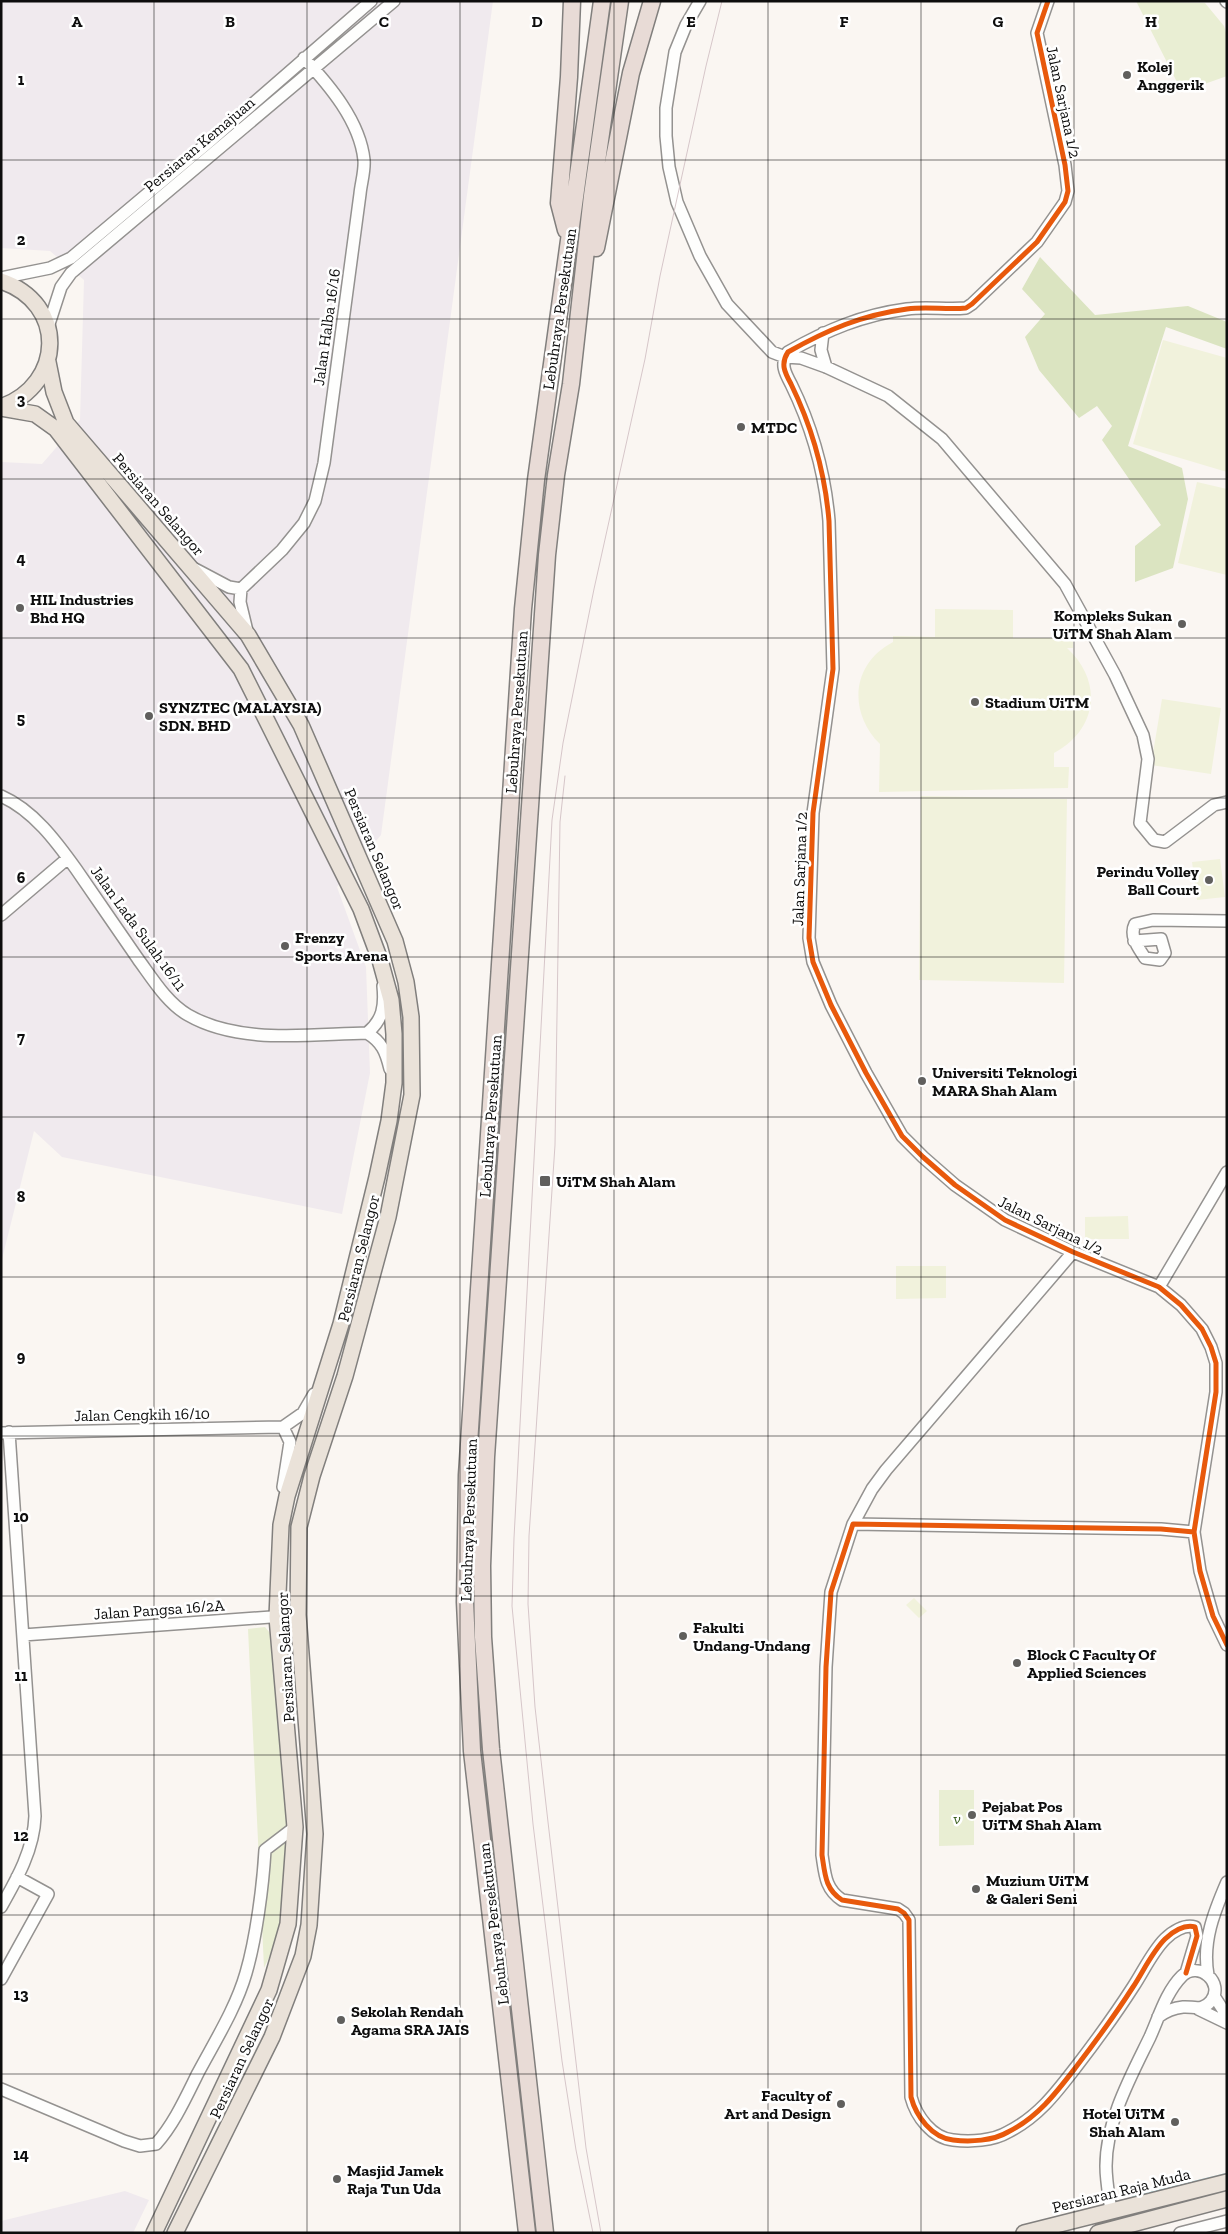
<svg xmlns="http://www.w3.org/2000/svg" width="1228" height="2234" viewBox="0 0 1228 2234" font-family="'Zilla Slab',serif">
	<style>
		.industrial { fill: #f0eaee }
		.green { fill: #e9eed3 }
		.forest { fill: #dbe4c1 }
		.pitch { fill: #f1f2dc }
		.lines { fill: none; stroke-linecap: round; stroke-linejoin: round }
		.stream { stroke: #caedf3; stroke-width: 2.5 }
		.minor-casing { stroke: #949290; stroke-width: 14 }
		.major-casing { stroke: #817f7d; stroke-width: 18 }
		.highway-casing { stroke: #817f7d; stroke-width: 19 }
		.minor { stroke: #fefefd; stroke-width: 11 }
		.major { stroke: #eae2d9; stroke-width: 15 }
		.highway { stroke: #e8dbd6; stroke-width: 16 }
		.tram { stroke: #d6c6c9; stroke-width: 1 }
		.cycleway-casing { stroke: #fff; stroke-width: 8 }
		.cycleway { stroke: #e8590c; stroke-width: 5 }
		.grid { fill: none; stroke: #0d0d0d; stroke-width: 1; stroke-opacity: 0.55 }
		.poi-dot { fill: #605f5d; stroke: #fff; stroke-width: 2 }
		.labels { text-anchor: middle; stroke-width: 5; stroke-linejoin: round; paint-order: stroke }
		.poi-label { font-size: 16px; font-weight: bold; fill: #0d0d0d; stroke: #fff; text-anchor: start }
		.street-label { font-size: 16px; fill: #0d0d0d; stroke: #fff }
		.park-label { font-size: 16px; font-style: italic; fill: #3c6121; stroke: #fff }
		.grid-label { font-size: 16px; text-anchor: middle; font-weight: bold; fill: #0d0d0d; stroke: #fff; stroke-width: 5; stroke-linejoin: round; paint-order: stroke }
	</style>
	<rect width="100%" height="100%" fill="#faf6f2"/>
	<path class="industrial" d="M1,1H493L381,835L337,887L366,967L370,1073L342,1214L62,1157L34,1131L1,1263V462L42,464L80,420L84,280L50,251L1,248Z
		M125,2191L149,2200L133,2233H1V2221Z"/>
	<path class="green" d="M1136,1L1205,3L1224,26L1227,36V76L1182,92Z
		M265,1627L270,1633L291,1835L286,1922L264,1968L248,1629Z
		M939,1790H974V1845L939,1846Z"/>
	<path class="forest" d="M1040,257L1095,315L1188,306L1227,322V349L1166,327L1128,446L1182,468L1188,499L1173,568L1135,582V546L1161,525L1102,440L1112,426L1097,406L1079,418L1039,370L1025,337L1045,314L1022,289Z"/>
	<path class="pitch" d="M1163,340L1227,358V472L1133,444Z
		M1197,482L1227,489V575L1178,563Z
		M935,609L1013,610V638H1073V648H1067C1104,682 1097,730 1054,753V767H1069L1068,788L879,792L880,744C848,712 851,664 893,642V636L935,637Z
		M1162,699L1221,708L1211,774L1151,765Z
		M921,796L1067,799L1064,983L919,980Z
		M1220,859L1225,897L1197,900L1192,862Z
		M1128,1216L1129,1239H1085V1217Z
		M896,1266H946V1298L896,1299Z
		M914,1598L927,1611L919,1618L906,1605Z"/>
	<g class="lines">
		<path class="stream" d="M1133,2197L1227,2174"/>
		<defs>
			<path id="minor" d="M700,1L686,25L675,52L666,108V136L669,167L677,202L700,256L727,304L772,352L785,357L801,358L826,367L888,396L942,439L1065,584L1115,675L1143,735L1148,759L1140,823L1154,840L1165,842L1214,805L1227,802
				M1048,1L1037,33L1065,165L1068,191L1065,202L1037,242L972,304L966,308C946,310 927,306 907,309C862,315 827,330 788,352C780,364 785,373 791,384C812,427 825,473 829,521L833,669L813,813L809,938L813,962L831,1005L866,1073L902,1136L923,1157L955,1185L1005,1220L1073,1252L1159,1287L1181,1305L1202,1329L1211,1347L1216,1363V1392L1194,1532L1200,1571L1213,1616L1227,1645
				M1226,1L1227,2
				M1,278L50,268L71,258L209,142L371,1
				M48,327L61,287L71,273L394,1
				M823,333L821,350L826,367
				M195,569L229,587L241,589
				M247,631L240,602L241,589L282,550L304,523L315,501L324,463L360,194C361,183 365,171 364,160C360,121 329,85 304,58
				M1,796C33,810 56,841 76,869C97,899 117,929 138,959C152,978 167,1003 188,1015C240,1045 310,1034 367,1033C382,1042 386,1052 390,1069
				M1,915L68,858
				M1134,941L1161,939L1165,953L1160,960L1145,958C1138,947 1129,936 1135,924L1153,920L1227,921
				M367,1033C383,1020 385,1006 383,986
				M1159,1287L1227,1172
				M283,1427L290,1442L283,1487
				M1,1433L283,1427L303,1413L314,1394
				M853,1524L872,1489L886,1470L1073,1252
				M23,1635L298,1615
				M1,1907C17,1879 34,1849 35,1816L9,1432
				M1186,1973L1197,1936L1195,1927C1184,1924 1172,1932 1165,1939C1152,1952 1143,1972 1133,1987C1115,2015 1096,2041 1076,2067C1056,2093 1038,2117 1008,2132C993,2141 970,2142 953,2140C932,2138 916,2116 911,2097L909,1920L904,1913L898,1909L842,1900C825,1889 825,1874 822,1855L826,1667L831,1592L853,1524L1161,1529L1194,1532
				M1208,1975C1202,1942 1214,1912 1227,1882
				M1,1979L48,1894L17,1877
				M1214,1996L1227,2016
				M1198,2009L1227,2023
				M1,2089L124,2141L140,2146L156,2144C174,2124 186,2097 198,2073C215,2041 236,2008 246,1973C256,1939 263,1886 265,1850L295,1827
				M1111,2211C1109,2196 1106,2181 1106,2166C1106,2121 1131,2076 1150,2037C1159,2017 1166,1992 1182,1976C1199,1960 1225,1983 1211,2001C1202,2012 1193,2006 1183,2007C1173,2008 1166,2011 1158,2017
				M1180,2233L1227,2221"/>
			<path id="major" d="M1,281C67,303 65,384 1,407
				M48,362L54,392L66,423L248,635L301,725L395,941L406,982L411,1017L412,1095L388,1217L345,1376L312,1476L299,1527L298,1615L315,1834L309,1925L303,1956L272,2037L175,2233
				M1,408L35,414L56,429L241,669L361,909L380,960L391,1000L394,1034V1083L389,1121L377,1177L341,1324L287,1496L281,1525L277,1617L295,1827L288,1924L269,1990L154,2233
				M1024,2233L1227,2182
				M1098,2233L1227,2199"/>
			<path id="highway" d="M566,230L559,203L569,77L572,1
				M596,248L631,73L652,1
				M527,2233L472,1751L465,1602L467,1475L523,609L536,480L602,1
				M545,2233L491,1749L483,1637L482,1566L486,1457L547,555L556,475L571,384L592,196L620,1"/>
		</defs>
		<use href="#minor" class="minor-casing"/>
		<use href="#major" class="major-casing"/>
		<use href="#highway" class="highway-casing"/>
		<use href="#minor" class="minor"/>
		<use href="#major" class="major"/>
		<use href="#highway" class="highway"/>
		<path class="tram" d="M565,776L560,822L555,1145L529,1536L528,1604L535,1707L548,1822L586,2148L601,2233
			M593,2233L576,2150L562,2061L533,1824L512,1606L514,1538L552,820L563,743L594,589L645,359L660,276L706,66L722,1"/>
		<defs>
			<path id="cycleway" d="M1048,1L1037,33L1065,165L1068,191L1065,202L1037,242L972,304L966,308C946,310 927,306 907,309C862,315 827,330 788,352C780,364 785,373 791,384C812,427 825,473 829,521L833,669L813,813L809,938L813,962L831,1005L866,1073L902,1136L923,1157L955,1185L1005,1220L1073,1252L1159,1287L1181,1305L1202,1329L1211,1347L1216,1363V1392L1194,1532L1200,1571L1213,1616L1227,1645
				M1186,1973L1197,1936L1195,1927C1184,1924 1172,1932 1165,1939C1152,1952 1143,1972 1133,1987C1115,2015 1096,2041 1076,2067C1056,2093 1038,2117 1008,2132C993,2141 970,2142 953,2140C932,2138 916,2116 911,2097L909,1920L904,1913L898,1909L842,1900C825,1889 825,1874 822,1855L826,1667L831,1592L853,1524L1161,1529L1194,1532"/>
		</defs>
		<use href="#cycleway" class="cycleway-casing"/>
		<use href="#cycleway" class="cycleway"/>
	</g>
	<path class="grid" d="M154,1V2233M307,1V2233M460,1V2233M614,1V2233M768,1V2233M921,1V2233M1074,1V2233M1,160H1227M1,319H1227M1,479H1227M1,638H1227M1,798H1227M1,957H1227M1,1117H1227M1,1277H1227M1,1436H1227M1,1596H1227M1,1755H1227M1,1915H1227M1,2074H1227"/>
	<g class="poi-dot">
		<circle cx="1127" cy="75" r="5"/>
		<circle cx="741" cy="427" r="5"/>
		<circle cx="20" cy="608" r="5"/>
		<circle cx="1182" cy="624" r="5"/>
		<circle cx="975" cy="702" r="5"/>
		<circle cx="149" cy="716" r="5"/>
		<circle cx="1209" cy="880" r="5"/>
		<circle cx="285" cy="946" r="5"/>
		<circle cx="922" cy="1081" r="5"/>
		<rect x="539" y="1175" width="12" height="12" rx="2.5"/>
		<circle cx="683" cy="1636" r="5"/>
		<circle cx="1017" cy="1663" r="5"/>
		<circle cx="972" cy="1815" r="5"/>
		<circle cx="976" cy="1889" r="5"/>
		<circle cx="341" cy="2020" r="5"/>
		<circle cx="841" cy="2104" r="5"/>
		<circle cx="1175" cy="2122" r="5"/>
		<circle cx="337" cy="2179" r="5"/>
	</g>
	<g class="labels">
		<g class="poi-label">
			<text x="1137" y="72">Kolej<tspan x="1137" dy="18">Anggerik</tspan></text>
			<text x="751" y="433">MTDC</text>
			<text x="30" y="605">HIL Industries<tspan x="30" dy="18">Bhd HQ</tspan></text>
			<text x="1172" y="621" text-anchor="end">Kompleks Sukan<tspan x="1172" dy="18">UiTM Shah Alam</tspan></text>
			<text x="985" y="708">Stadium UiTM</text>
			<text x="159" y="713">SYNZTEC (MALAYSIA)<tspan x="159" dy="18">SDN. BHD</tspan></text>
			<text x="1199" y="877" text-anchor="end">Perindu Volley<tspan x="1199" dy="18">Ball Court</tspan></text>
			<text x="295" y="943">Frenzy<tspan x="295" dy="18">Sports Arena</tspan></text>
			<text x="932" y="1078">Universiti Teknologi<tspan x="932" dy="18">MARA Shah Alam</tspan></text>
			<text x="556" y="1187">UiTM Shah Alam</text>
			<text x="693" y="1633">Fakulti<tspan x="693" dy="18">Undang-Undang</tspan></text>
			<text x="1027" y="1660">Block C Faculty Of<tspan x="1027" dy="18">Applied Sciences</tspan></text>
			<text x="982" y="1812">Pejabat Pos<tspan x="982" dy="18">UiTM Shah Alam</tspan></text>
			<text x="986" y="1886">Muzium UiTM<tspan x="986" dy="18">&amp; Galeri Seni</tspan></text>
			<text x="351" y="2017">Sekolah Rendah<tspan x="351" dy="18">Agama SRA JAIS</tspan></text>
			<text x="831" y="2101" text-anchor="end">Faculty of<tspan x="831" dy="18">Art and Design</tspan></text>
			<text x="1165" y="2119" text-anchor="end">Hotel UiTM<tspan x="1165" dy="18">Shah Alam</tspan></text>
			<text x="347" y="2176">Masjid Jamek<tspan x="347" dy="18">Raja Tun Uda</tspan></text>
		</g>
		<g class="street-label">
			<text transform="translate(1064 102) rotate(78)" y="6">Jalan Sarjana 1/2</text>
			<text transform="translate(199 144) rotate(-40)" y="6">Persiaran Kemajuan</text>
			<text transform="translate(559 309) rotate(-82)" y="6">Lebuhraya Persekutuan</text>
			<text transform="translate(326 327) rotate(-82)" y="6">Jalan Halba 16/16</text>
			<text transform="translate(159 504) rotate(49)" y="6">Persiaran Selangor</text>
			<text transform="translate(516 712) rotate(-86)" y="6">Lebuhraya Persekutuan</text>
			<text transform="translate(375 849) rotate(67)" y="6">Persiaran Selangor</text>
			<text transform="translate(799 869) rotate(-88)" y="6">Jalan Sarjana 1/2</text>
			<text transform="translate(139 928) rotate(54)" y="6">Jalan Lada Sulah 16/11</text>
			<text transform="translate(490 1116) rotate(-86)" y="6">Lebuhraya Persekutuan</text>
			<text transform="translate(1051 1225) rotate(26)" y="6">Jalan Sarjana 1/2</text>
			<text transform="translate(358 1258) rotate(-76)" y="6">Persiaran Selangor</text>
			<text transform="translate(142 1414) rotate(-1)" y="6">Jalan Cengkih 16/10</text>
			<text transform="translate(468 1520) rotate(-88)" y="6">Lebuhraya Persekutuan</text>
			<text transform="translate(159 1609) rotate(-4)" y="6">Jalan Pangsa 16/2A</text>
			<text transform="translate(285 1657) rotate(-93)" y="6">Persiaran Selangor</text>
			<text transform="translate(493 1924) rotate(-97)" y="6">Lebuhraya Persekutuan</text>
			<text transform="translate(241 2058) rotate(-65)" y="6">Persiaran Selangor</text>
			<text transform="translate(1121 2190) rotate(-14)" y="6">Persiaran Raja Muda</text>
		</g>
		<g class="park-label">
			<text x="957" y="1824">v</text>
		</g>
	</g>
	<g class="grid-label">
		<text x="77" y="27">A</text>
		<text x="230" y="27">B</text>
		<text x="384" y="27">C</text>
		<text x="537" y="27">D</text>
		<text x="691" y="27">E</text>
		<text x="844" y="27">F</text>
		<text x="998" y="27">G</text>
		<text x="1151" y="27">H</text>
		<text x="21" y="85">1</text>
		<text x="21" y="245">2</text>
		<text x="21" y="405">3</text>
		<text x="21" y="564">4</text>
		<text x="21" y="724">5</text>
		<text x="21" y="883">6</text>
		<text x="21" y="1043">7</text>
		<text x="21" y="1202">8</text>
		<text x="21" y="1362">9</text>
		<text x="21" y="1522">10</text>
		<text x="21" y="1681">11</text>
		<text x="21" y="1841">12</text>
		<text x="21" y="2000">13</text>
		<text x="21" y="2160">14</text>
	</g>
	<rect width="1228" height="2234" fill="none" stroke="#0d0d0d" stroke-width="5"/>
</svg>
